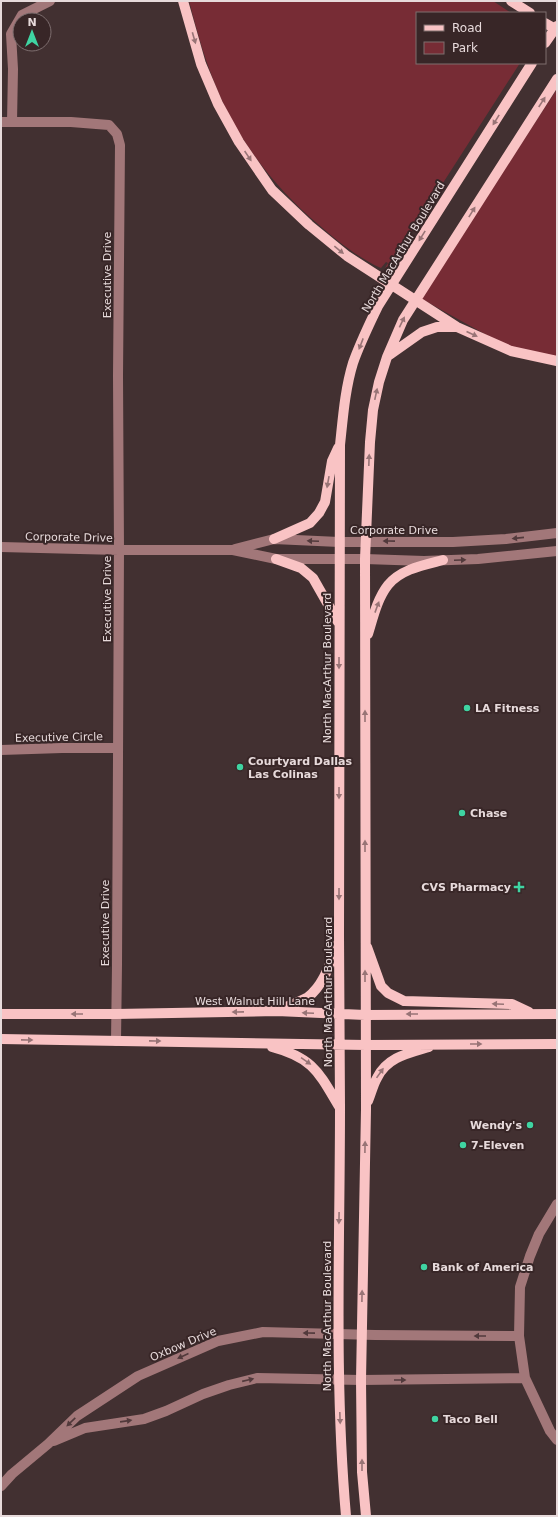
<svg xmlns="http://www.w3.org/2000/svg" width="558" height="1517" viewBox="0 0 558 1517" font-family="'DejaVu Sans',sans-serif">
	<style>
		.green { fill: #772c35 }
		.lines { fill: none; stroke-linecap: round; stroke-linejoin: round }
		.minor { stroke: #a27779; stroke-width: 10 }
		.major { stroke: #f9c3c4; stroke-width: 10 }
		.major-bridge { stroke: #f9c3c4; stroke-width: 10 }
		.oneway { fill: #987476 }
		.oneway2 { fill: #523a3c }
		.poi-dot { fill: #3fd4a2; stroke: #382627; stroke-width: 1.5 }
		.labels { text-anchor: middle; stroke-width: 4; stroke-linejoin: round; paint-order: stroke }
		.street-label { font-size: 11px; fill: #e7dadb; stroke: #382627 }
		.poi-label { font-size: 11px; font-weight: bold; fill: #e7dadb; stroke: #382627; text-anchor: start }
	</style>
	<rect width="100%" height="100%" fill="#423031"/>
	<path class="green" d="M189,1H493L511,13H417V63H520L391,264L385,268L388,263L386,262L381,268C360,259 336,240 319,225C273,186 234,136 213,79C203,54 196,27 189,1Z
		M557,89V359L512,349L420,298Z"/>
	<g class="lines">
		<path class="minor" d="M1,122H71L109,125L117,134L120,145L118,376L119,550L117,965L116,1041
			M12,122L13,69L11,34L22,15L50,1
			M1,547L119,550H233L276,559H365L424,561L478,559L557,551
			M235,549L274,539L339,542H453L506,539L557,533
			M1,750L62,748H118
			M557,1204L539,1234L530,1256L520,1287L519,1336L525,1378L550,1431L557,1440
			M54,1441L85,1428L144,1419L166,1411L203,1394L229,1385L257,1378L361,1380L525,1378
			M1,1486L12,1474L48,1444L77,1416L138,1376L218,1341L263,1332L375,1335L519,1336"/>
		<path class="major" d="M183,1L201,64L218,104L239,142L272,190L309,225L347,256L457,327L511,351L557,361
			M511,1L530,13
			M545,23L557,30
			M388,356L422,332L437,327H457
			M274,539L310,523L319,513L325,502L332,461L338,448
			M276,559L301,568L313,578L338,622
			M368,634C373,618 377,599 388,585C401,569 424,565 443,560
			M367,947L381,986L388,993L404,1001L512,1004L529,1012
			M279,1010C288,1006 299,1002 308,997C324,985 330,963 337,945
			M1,1014H116L277,1011L365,1015L557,1014
			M1,1039L366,1045L557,1044
			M272,1047C314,1058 319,1073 340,1108
			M368,1101C371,1094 373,1085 377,1078C387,1057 409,1053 429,1047
			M346,1516C334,1380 340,1243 340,1107C340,1050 339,992 339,935C339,771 340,608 340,445C343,417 345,389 353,363C360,343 369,325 378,306L532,63
			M366,1516L362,1472L361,1380L366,1109L365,559L370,442L373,410L379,382L387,357L403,320L557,79"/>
		<path class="major-bridge" d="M545,43L557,26"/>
	</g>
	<defs><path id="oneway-solid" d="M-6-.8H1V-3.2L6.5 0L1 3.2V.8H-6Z"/></defs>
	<g class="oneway">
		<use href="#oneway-solid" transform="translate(194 38) rotate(74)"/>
		<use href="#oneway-solid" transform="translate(542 102) rotate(-57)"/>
		<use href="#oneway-solid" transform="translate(496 120) rotate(122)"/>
		<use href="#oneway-solid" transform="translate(248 156) rotate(56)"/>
		<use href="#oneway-solid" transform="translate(472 212) rotate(-58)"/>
		<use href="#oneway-solid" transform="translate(422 236) rotate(122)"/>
		<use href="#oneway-solid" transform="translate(339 250) rotate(39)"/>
		<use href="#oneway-solid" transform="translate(402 322) rotate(-64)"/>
		<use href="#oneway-solid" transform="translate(472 334) rotate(24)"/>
		<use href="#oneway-solid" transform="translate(361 344) rotate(111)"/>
		<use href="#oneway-solid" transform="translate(376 394) rotate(-78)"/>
		<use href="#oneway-solid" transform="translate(369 460) rotate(-88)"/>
		<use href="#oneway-solid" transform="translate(328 482) rotate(100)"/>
		<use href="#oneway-solid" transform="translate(377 607) rotate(-70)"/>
		<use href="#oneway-solid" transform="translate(339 663) rotate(90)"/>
		<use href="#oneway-solid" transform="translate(365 716) rotate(-90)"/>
		<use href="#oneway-solid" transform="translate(339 793) rotate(90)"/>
		<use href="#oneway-solid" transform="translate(365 846) rotate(-90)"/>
		<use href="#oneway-solid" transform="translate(339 894) rotate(90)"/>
		<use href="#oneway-solid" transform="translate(365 976) rotate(-90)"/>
		<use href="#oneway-solid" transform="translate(498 1004) rotate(-178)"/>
		<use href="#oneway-solid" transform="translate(238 1012) rotate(179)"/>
		<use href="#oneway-solid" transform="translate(308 1013) rotate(-178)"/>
		<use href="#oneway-solid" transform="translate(77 1014) rotate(-180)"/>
		<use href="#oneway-solid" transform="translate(412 1014) rotate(180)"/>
		<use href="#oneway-solid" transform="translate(27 1040) rotate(1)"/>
		<use href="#oneway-solid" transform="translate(155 1041) rotate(1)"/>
		<use href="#oneway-solid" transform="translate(476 1044)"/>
		<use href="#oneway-solid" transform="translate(306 1061) rotate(34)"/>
		<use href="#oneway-solid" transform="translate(380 1073) rotate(-55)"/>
		<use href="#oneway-solid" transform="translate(365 1147) rotate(-89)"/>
		<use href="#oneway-solid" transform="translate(339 1218) rotate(91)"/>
		<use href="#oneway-solid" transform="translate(362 1296) rotate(-89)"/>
		<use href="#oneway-solid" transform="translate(340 1418) rotate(88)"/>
		<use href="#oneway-solid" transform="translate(362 1465) rotate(-90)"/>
	</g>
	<g class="oneway2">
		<use href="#oneway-solid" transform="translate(518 538) rotate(174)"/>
		<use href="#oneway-solid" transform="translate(313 541) rotate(-178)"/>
		<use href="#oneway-solid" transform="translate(389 541) rotate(-179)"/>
		<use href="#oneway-solid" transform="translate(460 560) rotate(-2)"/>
		<use href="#oneway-solid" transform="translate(309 1333) rotate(-179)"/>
		<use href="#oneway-solid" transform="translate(480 1336) rotate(180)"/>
		<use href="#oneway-solid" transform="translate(183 1356) rotate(156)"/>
		<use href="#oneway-solid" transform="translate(248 1380) rotate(-13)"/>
		<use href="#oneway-solid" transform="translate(400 1380)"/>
		<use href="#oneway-solid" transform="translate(126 1421) rotate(-8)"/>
		<use href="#oneway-solid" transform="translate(71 1422) rotate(136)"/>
	</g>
	<g class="poi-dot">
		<circle cx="467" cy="708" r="4"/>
		<circle cx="240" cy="767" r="4"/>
		<circle cx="462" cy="813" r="4"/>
		<path d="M517 881h4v4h4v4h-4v4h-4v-4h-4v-4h4z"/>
		<circle cx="530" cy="1125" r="4"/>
		<circle cx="463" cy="1145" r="4"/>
		<circle cx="424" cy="1267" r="4"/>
		<circle cx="435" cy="1419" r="4"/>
	</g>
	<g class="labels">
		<g class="street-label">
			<text transform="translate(403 247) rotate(-59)" y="4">North MacArthur Boulevard</text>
			<text transform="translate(107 275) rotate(-90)" y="4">Executive Drive</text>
			<text x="394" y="534">Corporate Drive</text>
			<text transform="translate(69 537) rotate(1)" y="4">Corporate Drive</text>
			<text transform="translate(107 599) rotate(-90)" y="4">Executive Drive</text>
			<text transform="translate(327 668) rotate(-90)" y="4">North MacArthur Boulevard</text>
			<text transform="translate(59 737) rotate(-1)" y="4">Executive Circle</text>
			<text transform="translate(105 923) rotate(-90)" y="4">Executive Drive</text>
			<text transform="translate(328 992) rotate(-90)" y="4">North MacArthur Boulevard</text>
			<text x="255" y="1005">West Walnut Hill Lane</text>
			<text transform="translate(327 1316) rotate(-90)" y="4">North MacArthur Boulevard</text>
			<text transform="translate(183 1344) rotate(-23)" y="4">Oxbow Drive</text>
		</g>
		<g class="poi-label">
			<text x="475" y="712">LA Fitness</text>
			<text x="248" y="765">Courtyard Dallas<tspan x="248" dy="13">Las Colinas</tspan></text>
			<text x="470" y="817">Chase</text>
			<text x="511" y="891" text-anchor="end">CVS Pharmacy</text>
			<text x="522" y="1129" text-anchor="end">Wendy's</text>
			<text x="471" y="1149">7-Eleven</text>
			<text x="432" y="1271">Bank of America</text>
			<text x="443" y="1423">Taco Bell</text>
		</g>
	</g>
	<rect width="558" height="1517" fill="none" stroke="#e7dadb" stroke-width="4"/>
	<rect x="416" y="12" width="130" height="52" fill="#382627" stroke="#7e6e6f"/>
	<rect x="424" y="25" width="20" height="6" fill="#f9c3c4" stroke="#7e6e6f"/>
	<text x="452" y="32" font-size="12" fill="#e7dadb">Road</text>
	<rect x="424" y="42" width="20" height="12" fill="#772c35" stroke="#7e6e6f"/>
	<text x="452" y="52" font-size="12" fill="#e7dadb">Park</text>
	<g transform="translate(32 32)"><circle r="19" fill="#382627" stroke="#7e6e6f"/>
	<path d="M0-3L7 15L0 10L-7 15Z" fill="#3fd4a2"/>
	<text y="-6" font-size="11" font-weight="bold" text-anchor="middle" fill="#e7dadb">N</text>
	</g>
</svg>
